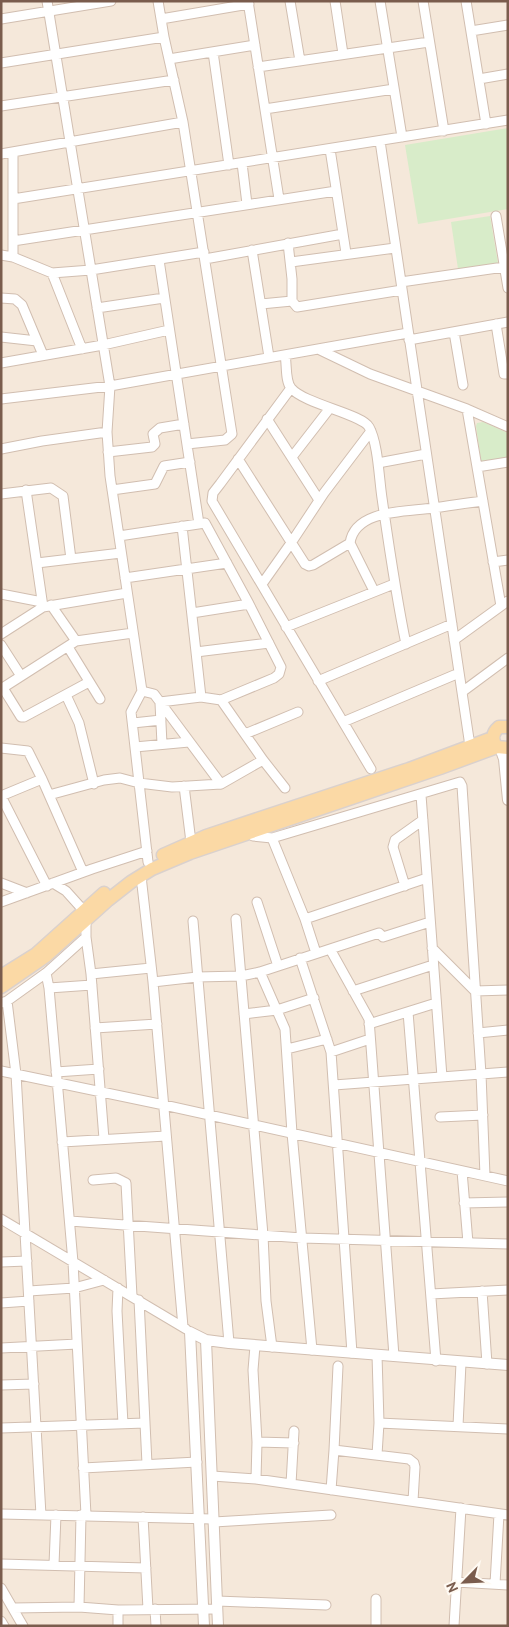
<svg xmlns="http://www.w3.org/2000/svg" width="509" height="1627" viewBox="0 0 509 1627" font-family="'PT Sans',sans-serif">
	<style>
		.residential { fill: #f5e8da }
		.green { fill: #d8ecc9 }
		.lines { fill: none; stroke-linecap: round; stroke-linejoin: round }
		.minor-casing { stroke: #d1beb0; stroke-width: 11 }
		.tertiary-casing { stroke: #d1beb0; stroke-width: 12 }
		.primary-casing { stroke: #dad1cd; stroke-width: 15 }
		.minor { stroke: #fff; stroke-width: 9 }
		.tertiary { stroke: #fff; stroke-width: 10 }
		.primary { stroke: #fbd9a5; stroke-width: 12 }
	</style>
	<rect width="100%" height="100%" fill="#fdf6ec"/>
	<path class="residential" d="M1,1H508V1626H1Z"/>
	<path class="green" d="M508,128V209L418,224L405,145Z
		M490,216L498,263L458,269L451,222Z
		M483,422L508,433V457L483,462L481,461L476,426L477,423Z"/>
	<g class="lines">
		<defs>
			<path id="minor" d="M47,1L110,386L107,432L110,476L142,691L131,712L148,862
				M158,1L164,37L183,122L232,434L225,440L187,444
				M248,1L279,199
				M290,1L300,61
				M335,1L343,54
				M380,1L402,137
				M423,1L444,131
				M466,1L486,124
				M1,19L111,1
				M161,19L249,4
				M471,31L508,25
				M213,52L229,165
				M169,59L255,45
				M1,63L164,37
				M258,67L429,42
				M479,79L508,74
				M1,106L174,80
				M265,109L394,89
				M380,141L470,746
				M330,149L346,253
				M13,152V257
				M1,154L183,122
				M242,163L247,204
				M13,199L508,120
				M496,216L508,288
				M13,241L336,191
				M288,243L292,279V301L297,307L402,290
				M252,250L269,357
				M1,255L13,257L52,273L91,270L204,252
				M205,259L343,234
				M159,260L199,524
				M291,262L395,248
				M52,273L82,349
				M401,282L504,267
				M1,298L15,299L22,305L43,355
				M261,304L292,301
				M97,308L164,298
				M496,324L504,374H508
				M454,332L463,385
				M1,337L37,341
				M409,340L508,322
				M318,349L370,374L467,409L508,427
				M285,355C287,364 285,381 291,388C304,404 362,414 369,427C378,443 379,478 382,498C389,547 396,596 406,644
				M1,363L103,345L169,330
				M291,388L220,484L213,493L212,501L371,769
				M1,399L110,386L408,333
				M467,409L501,606
				M267,419L319,500
				M1,449L42,441L107,432
				M108,452L152,447L155,444L153,434L160,428L184,424
				M292,457L330,408
				M238,459L305,564L309,566L313,565L350,543
				M378,463L426,454
				M477,467L508,462
				M26,490L43,607
				M112,490L155,484L164,466L190,462
				M1,494L51,488L63,496L71,559
				M182,526L201,697
				M119,536L205,523L249,604L281,667L279,674L274,678L221,700L201,697L160,702L154,694L142,691
				M493,562L508,560
				M37,563L121,553
				M125,578L227,563
				M262,584L291,543L324,493L371,431
				M374,591L350,543C355,509 407,512 433,508C449,506 466,503 483,501
				M1,594L42,602
				M51,605L76,641
				M192,613L249,604
				M286,627L394,584
				M1,634L43,607L127,593
				M454,640L508,601
				M1,645L21,676
				M68,647L100,699
				M196,652L269,643
				M318,681L452,624
				M3,688L21,717H24L89,682
				M1,689L76,641L133,633
				M462,692L508,658
				M66,695L79,723L94,784
				M221,700L263,760L285,788
				M160,702L221,784L263,760
				M160,703L162,744
				M343,722L459,673
				M133,723L161,720
				M245,734L298,712
				M135,747L189,742
				M1,748L28,751L42,779L83,872
				M184,786L191,842
				M49,795L104,780L120,778L139,783L172,787L221,784
				M421,795L442,1077
				M1,796L47,886
				M1,796L42,779
				M250,832L253,836L272,838
				M141,876L153,982L183,1327
				M1,883L27,893
				M53,883L66,891L84,911
				M405,886L393,847L395,840L423,820
				M1,902L92,869L147,851
				M257,902L278,966
				M236,919L263,1235L266,1301L272,1347
				M305,919L427,878
				M86,921V937L91,974L104,1139
				M193,921L229,1343
				M432,948L475,991L508,990
				M330,949L369,1019L394,1356
				M316,953L305,919L272,838L460,782L462,786L481,1074L485,1176
				M300,958L331,1052L352,1353
				M260,972L285,1029L292,1133L312,1350
				M46,973L49,988L73,1262L86,1515
				M91,974L151,968
				M153,982L197,977L241,976L260,972L379,933L383,937L430,922
				M49,988L92,985
				M353,991L433,965
				M7,1001L16,1074L41,1515
				M1,1003L7,1001L46,973L86,937
				M408,1012L436,1361
				M244,1014L277,1010L314,998
				M369,1024L436,1003
				M95,1028L157,1024
				M478,1033L508,1030
				M287,1049L327,1039
				M331,1052L370,1039
				M1,1071L164,1105L508,1181
				M56,1072L99,1069
				M334,1085L508,1072
				M440,1117L483,1115
				M62,1142L166,1136
				M462,1171L468,1243
				M93,1180L116,1178L126,1183L132,1296
				M464,1203L508,1202
				M1,1219L186,1329
				M70,1221L302,1238L508,1244
				M1,1262L27,1261
				M118,1288L117,1311L123,1424
				M29,1291L74,1288L104,1280
				M482,1291L487,1364
				M431,1294L508,1290
				M139,1300L147,1464
				M1,1303L29,1301
				M255,1346L253,1370L257,1442L294,1443
				M1,1348L77,1344
				M377,1355L379,1423L508,1429
				M1,1385L34,1384
				M458,1426L461,1363
				M1,1428L145,1423
				M334,1450L409,1459L414,1463L415,1467L413,1501
				M377,1455L379,1423
				M83,1468L197,1462
				M212,1476L256,1479L508,1515
				M256,1479L257,1442
				M291,1484L294,1431
				M331,1490L334,1450L338,1366
				M1,1514L213,1519
				M143,1517L148,1609
				M214,1522L331,1515
				M1,1564L146,1568
				M54,1565L56,1515
				M456,1582L508,1585
				M495,1584L499,1514
				M1,1588L23,1626
				M217,1601L326,1605
				M79,1607L81,1515
				M13,1608L79,1607L118,1610L217,1609
				M155,1609L156,1626
				M118,1610V1626
				M1,1621L4,1626
				M376,1626V1599
				M454,1626L461,1508"/>
			<path id="tertiary" d="M500,748L504,759L508,800
				M190,1332L206,1340L229,1343L508,1365
				M190,1332L204,1626
				M206,1340L218,1626"/>
			<path id="primary" d="M508,727H499C492,733 491,740 497,747L508,748
				M163,855L206,836L409,769L492,738
				M1,976L36,954L104,893
				M1,987L46,956L108,900L131,882L152,869L190,853L440,768L497,747"/>
		</defs>
		<use href="#minor" class="minor-casing"/>
		<use href="#tertiary" class="tertiary-casing"/>
		<use href="#primary" class="primary-casing"/>
		<use href="#minor" class="minor"/>
		<use href="#tertiary" class="tertiary"/>
		<use href="#primary" class="primary"/>
	</g>
	<rect width="509" height="1627" fill="none" stroke="#7a5c4d" stroke-width="5"/>
	<g transform="translate(464 1582) rotate(246)" stroke="#fffaf3" stroke-width="4" paint-order="stroke">
	<path d="M0-4L9 19L0 12L-9 19Z" fill="#7a5c4d"/>
	<text y="-8" font-size="14" font-weight="bold" text-anchor="middle" fill="#7a5c4d">N</text>
	</g>
</svg>
